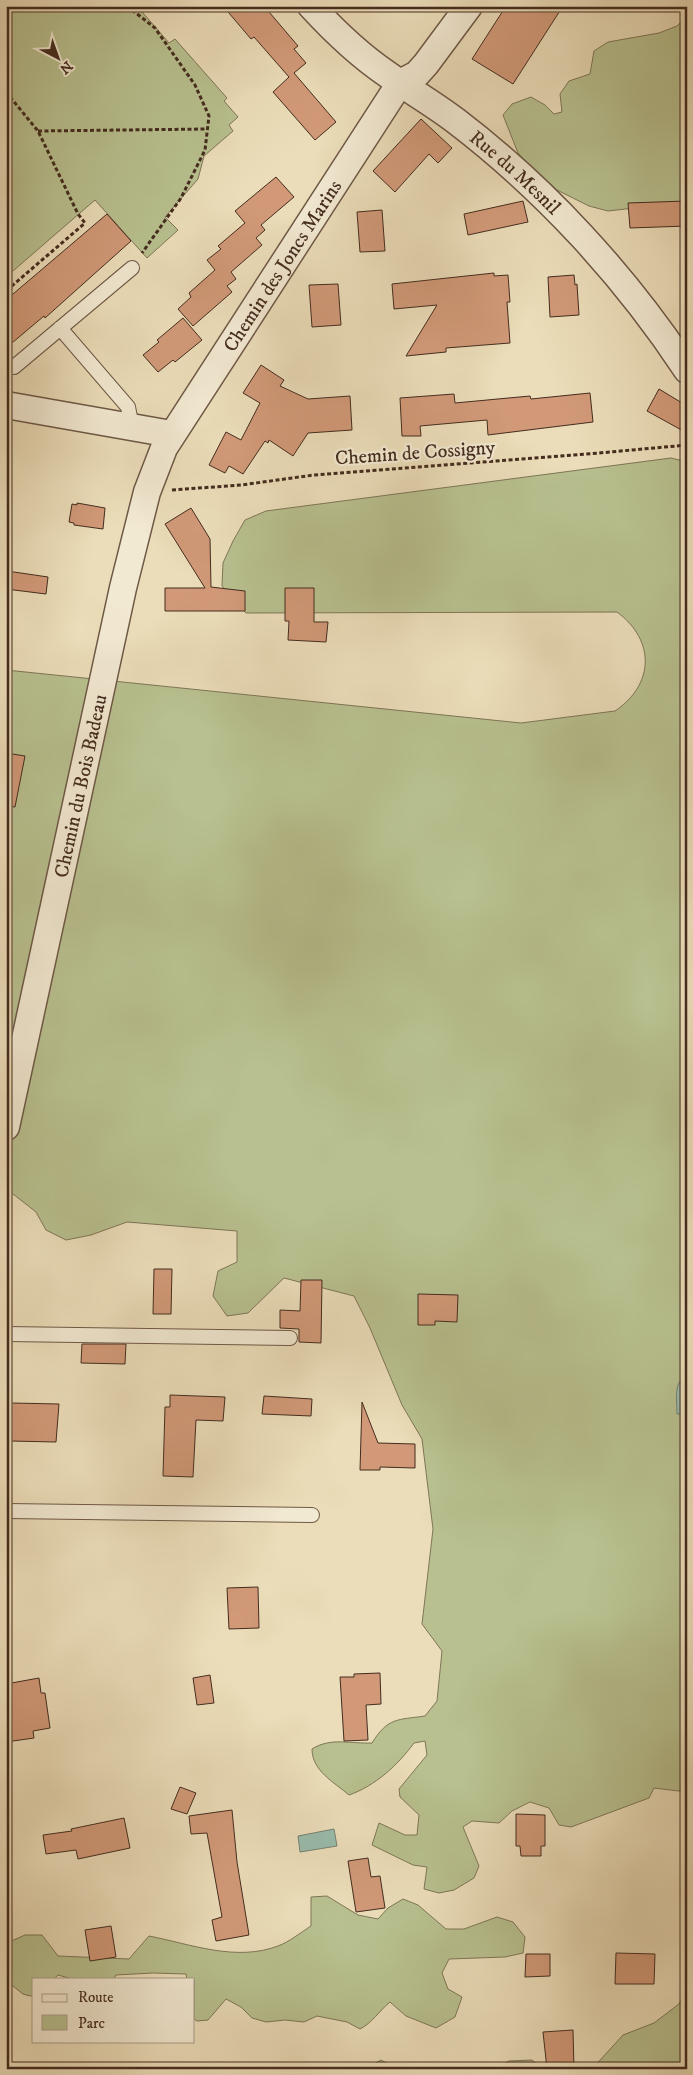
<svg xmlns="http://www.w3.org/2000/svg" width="693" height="2075" viewBox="0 0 693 2075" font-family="'IM FELL DW Pica',serif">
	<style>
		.green { fill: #b8c08f; stroke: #7e7657 }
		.water { fill: #99bcac; stroke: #778274 }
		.building { fill: #d19978; stroke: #442c1f }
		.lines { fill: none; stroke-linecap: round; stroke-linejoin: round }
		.lane-casing { stroke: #6e5846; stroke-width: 16 }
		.street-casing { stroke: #6e5846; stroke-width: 29 }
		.path { stroke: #442c1f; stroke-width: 3; stroke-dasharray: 4 2.5; stroke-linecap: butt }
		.lane { stroke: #f2e9d2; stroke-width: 14 }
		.street { stroke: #f2e9d2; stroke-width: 26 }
		.labels { text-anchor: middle; stroke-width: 4.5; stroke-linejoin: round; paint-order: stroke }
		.street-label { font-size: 20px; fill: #442c1f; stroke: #f2e9d2 }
	</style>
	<rect width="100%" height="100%" fill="#ebddb9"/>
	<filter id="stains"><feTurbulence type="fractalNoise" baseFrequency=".004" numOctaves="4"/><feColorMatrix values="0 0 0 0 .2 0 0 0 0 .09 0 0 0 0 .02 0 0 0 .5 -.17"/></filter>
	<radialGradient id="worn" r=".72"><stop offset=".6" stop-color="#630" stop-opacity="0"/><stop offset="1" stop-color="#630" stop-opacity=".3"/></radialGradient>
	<path class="green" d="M6,6H137L169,43L175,39L227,98L224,101L238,117L229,125L233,131L204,156L198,179L165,217L178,230L147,258L95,200L6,277Z
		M687,16V202L608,211L589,206L557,190L533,170L518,153L503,115L512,104L531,97L545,105L554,114L562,112L560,94L569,81L590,74L594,51L608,42L659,33L677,26Z
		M671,458L687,462V1792L654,1788L649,1798L571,1827L559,1825L549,1808L530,1802L512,1811L499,1823L472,1821L463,1827L479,1866L474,1878L454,1890L439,1893L424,1889L427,1867L413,1865L372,1845L379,1823L405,1835H417L419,1815L400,1797L399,1789L427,1755L425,1741L414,1743C398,1765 375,1786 349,1795C334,1782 312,1771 312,1749C331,1737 351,1744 372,1743C388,1717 398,1720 425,1716L437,1701L442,1651L422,1624L433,1529L422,1439L402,1405L370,1328L354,1296L284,1278L248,1313L227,1316L213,1296L218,1271L237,1262V1231L127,1222L91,1235L66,1240L46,1230L36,1212L8,1190L6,1183V670L521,723L615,711C655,684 655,640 617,612L246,613L222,586L223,563L233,541L245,520L266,511Z
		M327,1896L358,1915L378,1919L388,1908L403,1899L418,1905L446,1929H464L497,1917L513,1922L525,1937L523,1953L505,1957L449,1959L442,1973L448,1989L462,1997L455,2017L436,2028L406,2016L390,2002C379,2011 372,2023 360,2029L347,2022L317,2016L304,2022L285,2020L266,2022L252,2018L241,2007L226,1999L208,2020L197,2021L194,2019V1979H187L186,1974L153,1973L116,1975L114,1979H72L58,1975L54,1979H34V1995L30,1996L23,1994L8,1982L6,1976L7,1943L25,1935H42L58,1956L129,1959L149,1936C190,1944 236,1962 278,1946C289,1942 300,1933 311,1926V1897Z
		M687,1990V2069H592L623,2035L654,2023L679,2004Z
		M381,2060L397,2069H365Z
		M532,2060L543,2069H494L509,2061Z"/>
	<path class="water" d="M686,1377L687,1414H677C677,1402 673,1381 686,1377Z
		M334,1829L337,1846L300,1852L298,1836Z"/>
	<path class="building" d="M223,6H264L298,46L294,49L306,63L294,73L336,122L315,140L273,92L289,77L254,37L251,39Z
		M506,6H563L513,84L472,59Z
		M421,119L452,148L438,163L429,154L395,192L373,171Z
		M276,177L294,197L261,225L265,230L256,238L262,245L231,272L236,279L227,286L232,292L193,326L178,309L191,297L189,293L215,270L207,260L221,249L218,246L245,223L235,211Z
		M523,201L528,222L468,235L464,214Z
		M686,201L687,226L630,228L628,203Z
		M382,210L385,251L360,252L357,212Z
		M107,214L131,241L45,318L44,316L6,348V300Z
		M494,273V276L508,275L510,302H507L510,343L446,348V352L406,356L437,305L394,309L392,284Z
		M574,275L575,285L577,284L579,315L550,317L548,277Z
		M338,284L341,325L312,327L309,285Z
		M183,318L202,340L175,362L173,360L158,372L143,355L159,342L157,340Z
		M261,365L284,380L280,386L308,399L350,396L352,430L308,433L293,456L269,440L268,443L265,441L243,474L229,466L225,473L209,465L226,432L241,440L260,403L243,393Z
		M659,389L687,406V433L647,411Z
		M590,393L593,422L488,435L487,420L420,426L421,436H402L400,398L454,394L455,403L530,396L531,399Z
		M77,503L105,508L103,529L74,525V523L69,522L72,504L77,505Z
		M191,508L210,539L211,587L245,591V611H165V588H205L165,524Z
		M7,571L48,577L46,594L6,589Z
		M285,588H314V622H328L326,642L288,640L289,621H285Z
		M6,753L25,756L15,807L6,806Z
		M154,1269H172L171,1314H153Z
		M301,1280H322L321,1343L299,1342V1329L280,1328V1310L300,1311Z
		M418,1294L458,1295L457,1322L435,1321V1325H418Z
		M82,1344H126L125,1364L81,1363Z
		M170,1395L225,1397L223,1421L196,1420L193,1477L163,1476L165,1407H170Z
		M264,1396L312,1399L311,1416L262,1414Z
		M362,1402L378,1443L415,1444V1468L380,1467V1470H360Z
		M11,1403L59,1404L56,1442L10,1441Z
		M258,1587L259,1628L229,1629L227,1588Z
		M380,1673L381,1704L366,1705L368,1740L344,1741L340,1677H354V1674Z
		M210,1675L214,1703L197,1705L193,1678Z
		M39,1678L41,1693H45L50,1728L33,1731L34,1738L6,1742V1684Z
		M180,1787L196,1793L187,1814L171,1809Z
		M232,1810L237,1862L249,1935L216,1941L212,1920L222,1917L207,1833L191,1834L189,1816Z
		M516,1814L545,1815V1846H541V1856H521L520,1846H516Z
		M124,1818L130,1848L78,1859L76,1850L46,1854L43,1835L72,1831L71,1829Z
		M368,1858L371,1877L380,1876L385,1908L356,1912L348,1861Z
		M111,1926L116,1957L90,1961L85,1930Z
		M616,1953L655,1954L654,1984H615Z
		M526,1954H550V1976L525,1977Z
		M573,2030L574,2069H547L543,2032Z"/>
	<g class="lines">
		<defs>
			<path id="lane" d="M60,328L128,407L132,427
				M14,367L132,268
				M6,1334L290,1338
				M6,1511L312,1515"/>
			<g id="street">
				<path id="s1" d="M311,6C334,31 359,55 387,74C409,90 434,104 456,121C545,189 625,276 687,370"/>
				<path d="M6,405L171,434"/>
				<path id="s2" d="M6,1127L123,588L147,492L164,448L400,83L417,74L426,64L469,6"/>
			</g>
		</defs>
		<use href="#lane" class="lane-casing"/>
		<use href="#street" class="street-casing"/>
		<path class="path" d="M127,6L155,28L195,85L209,116L205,150L181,198L142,253
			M6,92L38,131L78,214L85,223L6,291
			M38,131L207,129
			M172,490L241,485L314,475L599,453L687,445"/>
		<use href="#lane" class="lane"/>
		<use href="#street" class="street"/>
	</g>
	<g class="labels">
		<g class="street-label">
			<text dy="7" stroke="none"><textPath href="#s1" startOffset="264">Rue du Mesnil</textPath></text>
			<text dy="7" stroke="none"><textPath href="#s2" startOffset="915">Chemin des Joncs Marins</textPath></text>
			<text transform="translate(415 452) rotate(-4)" y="7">Chemin de Cossigny</text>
			<text dy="7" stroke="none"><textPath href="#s2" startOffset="349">Chemin du Bois Badeau</textPath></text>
		</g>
	</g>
	<rect width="693" height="2075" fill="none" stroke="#ebddb9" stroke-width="25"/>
	<rect x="8" y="8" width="678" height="2060" fill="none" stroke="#442c1f" stroke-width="2.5"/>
	<rect x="12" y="12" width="668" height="2050" fill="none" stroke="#442c1f"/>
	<rect x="32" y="1978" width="162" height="65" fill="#f2e9d2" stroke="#ac9d8a"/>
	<rect x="42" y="1994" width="25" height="8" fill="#f2e9d2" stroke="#ac9d8a"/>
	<text x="78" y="2002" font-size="15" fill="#442c1f">Route</text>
	<rect x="42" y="2015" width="25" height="15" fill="#b8c08f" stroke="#ac9d8a"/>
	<text x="78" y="2028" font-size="15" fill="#442c1f">Parc</text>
	<g transform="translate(58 58) rotate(139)" stroke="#f2e9d2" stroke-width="4" paint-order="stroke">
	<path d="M0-4L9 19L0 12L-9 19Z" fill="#442c1f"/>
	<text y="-8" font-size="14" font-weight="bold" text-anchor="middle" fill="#442c1f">N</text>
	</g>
	<rect width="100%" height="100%" filter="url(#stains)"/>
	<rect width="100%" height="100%" fill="url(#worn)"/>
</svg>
